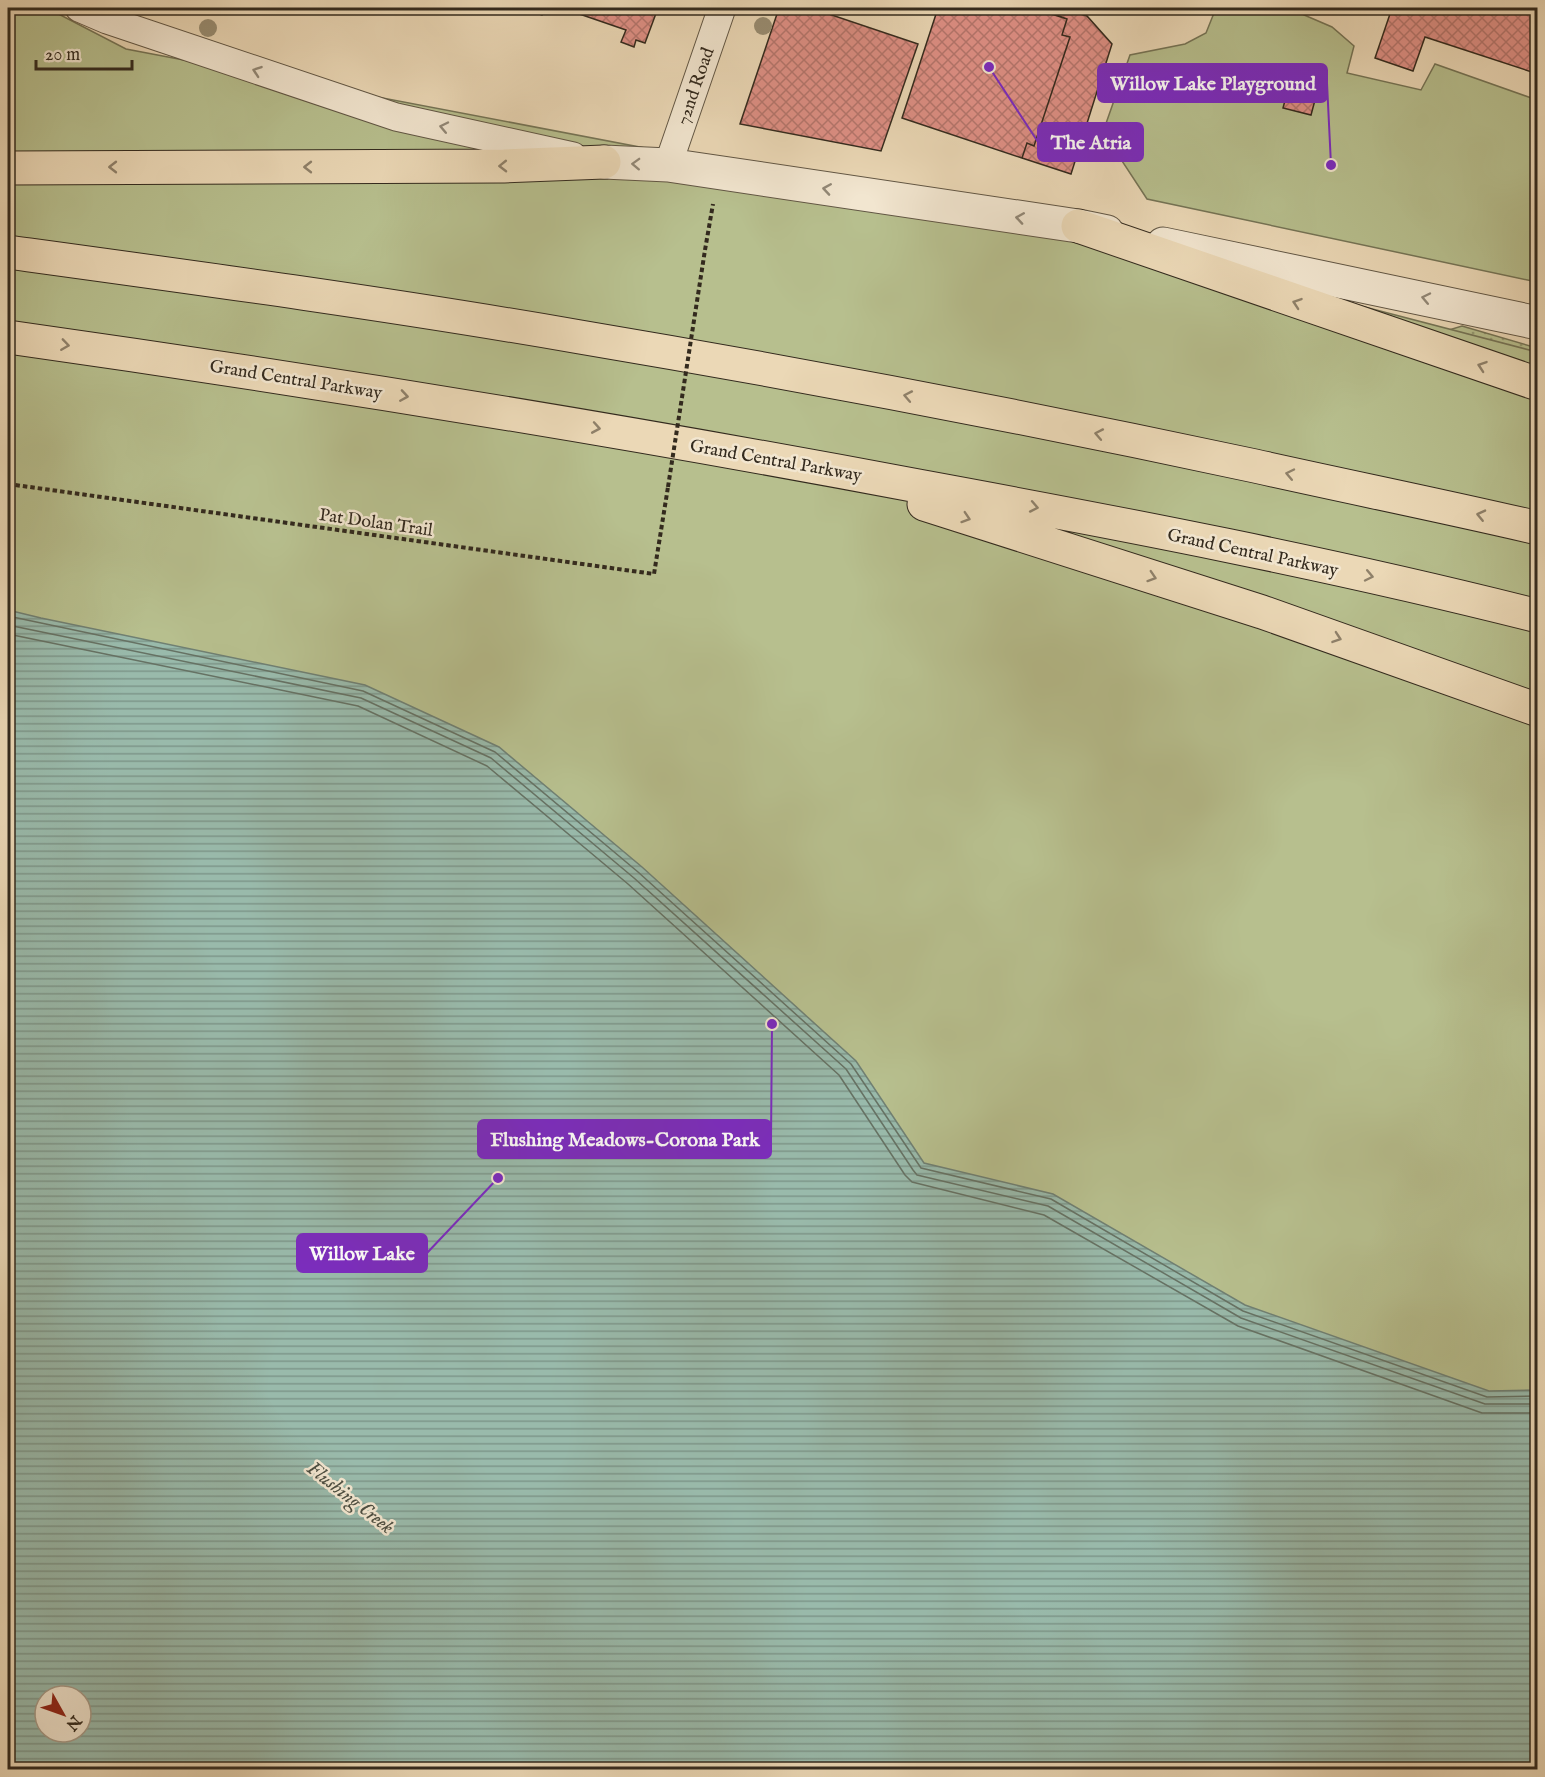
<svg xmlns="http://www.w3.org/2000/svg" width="1545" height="1777" viewBox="0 0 1545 1777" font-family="'IM FELL English',serif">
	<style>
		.grass { fill: url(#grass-dots); stroke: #757456; stroke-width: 1.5 }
		.green { fill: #b7bf8e; stroke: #757456; stroke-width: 1.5; fill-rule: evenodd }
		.water { fill: url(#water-rules); stroke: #708073; stroke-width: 1.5; fill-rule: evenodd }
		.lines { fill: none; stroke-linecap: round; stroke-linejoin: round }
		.shore { stroke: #667264; stroke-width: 1.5 }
		.building { fill: url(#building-cross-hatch); stroke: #332a1e; stroke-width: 1.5 }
		.minor-casing { stroke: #615644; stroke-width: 29 }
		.tertiary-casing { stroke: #615644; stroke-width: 35 }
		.motorway-casing { stroke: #332a1e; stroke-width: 35 }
		.path { stroke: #332a1e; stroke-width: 4; stroke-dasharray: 4.5 3; stroke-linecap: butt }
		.minor { stroke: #f2e6d0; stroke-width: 27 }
		.tertiary { stroke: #f2e6d0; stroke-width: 33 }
		.motorway { stroke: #ebd8b6; stroke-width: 33 }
		.path-bridge { stroke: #332a1e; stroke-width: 4; stroke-dasharray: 4.5 3; stroke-linecap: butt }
		.tree { fill: #988d72 }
		.oneway { stroke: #928877 }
		.oneway2 { stroke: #8f816a }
		.labels { text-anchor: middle; stroke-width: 5; stroke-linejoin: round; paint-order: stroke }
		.street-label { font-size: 18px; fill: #332a1e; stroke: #f2e6d0 }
		.water-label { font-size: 20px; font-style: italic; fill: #4c4e41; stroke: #f2e6d0 }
		.leader { fill: none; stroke: #7b2cbf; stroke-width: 2 }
		.callout-dot { fill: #7b2cbf; stroke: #f2e6d0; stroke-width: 2 }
		.callout { fill: #7b2cbf; stroke: #7b2cbf; stroke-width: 2 }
		.callout-label { font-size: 20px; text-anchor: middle; font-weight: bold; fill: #fff }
	</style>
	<defs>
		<pattern id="grass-dots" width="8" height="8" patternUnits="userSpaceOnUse" patternTransform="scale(1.5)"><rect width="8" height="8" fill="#b7bf8e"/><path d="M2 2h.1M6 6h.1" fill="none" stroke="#959b73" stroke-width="1.8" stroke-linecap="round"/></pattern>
		<pattern id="water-rules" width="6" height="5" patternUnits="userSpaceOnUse" patternTransform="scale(1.5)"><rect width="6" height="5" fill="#99baab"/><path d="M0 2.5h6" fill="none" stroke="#7d978b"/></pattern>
		<pattern id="building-cross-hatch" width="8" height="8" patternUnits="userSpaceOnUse" patternTransform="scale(1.5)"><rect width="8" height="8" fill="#df9086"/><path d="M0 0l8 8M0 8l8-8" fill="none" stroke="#b5766d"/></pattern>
	</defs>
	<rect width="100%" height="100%" fill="#ebd8b6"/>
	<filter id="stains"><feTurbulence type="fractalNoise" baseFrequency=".00333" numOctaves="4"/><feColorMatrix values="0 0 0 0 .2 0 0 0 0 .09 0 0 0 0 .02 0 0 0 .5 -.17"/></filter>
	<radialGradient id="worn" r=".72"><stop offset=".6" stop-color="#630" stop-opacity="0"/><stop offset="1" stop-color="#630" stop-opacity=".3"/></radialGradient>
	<path class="grass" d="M1462,326L1537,348V370L1442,332Z"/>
	<path class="green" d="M8,8H47L126,49L1059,227L1537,352V1769L8,1770ZM45,1696H81V1732H45Z
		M1216,8H1288L1332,27L1354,46L1347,73L1421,90L1435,64L1537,100V282L1147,199L1103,132L1130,55L1185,44L1206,33Z"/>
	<path class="water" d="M8,610L41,618L365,685L499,747L642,867L856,1061L924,1163L1053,1194L1245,1305L1489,1391L1537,1390V1769H8ZM45,1696H81V1732H45Z"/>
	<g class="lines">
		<path class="shore" d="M8,616L363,691L495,752L638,872L851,1064L921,1168L1051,1199L1243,1311L1487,1397L1538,1396
			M8,625L361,698L491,758L634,878L846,1069L913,1170L917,1175L1048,1206L1241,1318L1485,1404H1538
			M8,634L358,706L487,766L628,884L839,1075L905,1175L912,1182L1044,1215L1238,1326L1482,1413H1538"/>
	</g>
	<path class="building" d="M520,8H550L542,15Z
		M562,8H658L645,43L636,40L634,47L621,42L626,30Z
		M779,8H811L918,44L881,151L740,124Z
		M938,8H1033L1067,19L1062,35L1070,37L1034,146L1027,143L1022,158L902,118Z
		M1050,8H1060L1087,16L1112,44L1071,174L1022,158L1027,143L1034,146L1070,37L1062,35L1067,19L1048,12Z
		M1381,8H1538V74L1425,37L1413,71L1375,58L1391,11Z
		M1291,78L1319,85L1311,115L1283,108Z"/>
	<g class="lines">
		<defs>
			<path id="minor" d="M79,8L107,20L396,117L573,156
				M668,165L722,8"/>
			<path id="tertiary" d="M604,162L668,165L1078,226L1107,232
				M1163,244L1538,323"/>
			<path id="motorway" d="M8,168L504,166L604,162
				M1078,226L1538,384
				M8,252C198,278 390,304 580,337C806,375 1031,418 1255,466C1349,487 1444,506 1538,528
				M8,337C312,380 615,429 918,486C1125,524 1333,564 1538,616
				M924,504L1262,612L1538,710"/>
		</defs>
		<use href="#minor" class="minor-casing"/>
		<use href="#tertiary" class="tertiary-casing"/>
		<use href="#motorway" class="motorway-casing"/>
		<path class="path" d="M705,250L713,204
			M8,484L654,574L668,487"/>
		<use href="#minor" class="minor"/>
		<use href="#tertiary" class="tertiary"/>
		<use href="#motorway" class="motorway"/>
		<path class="path-bridge" d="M668,487L705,250"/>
	</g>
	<g class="tree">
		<circle cx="763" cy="26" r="9"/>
		<circle cx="208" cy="28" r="9"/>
	</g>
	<defs><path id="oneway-chevron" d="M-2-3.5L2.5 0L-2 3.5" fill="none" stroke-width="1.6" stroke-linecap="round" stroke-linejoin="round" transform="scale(1.5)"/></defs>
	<g class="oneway">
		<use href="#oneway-chevron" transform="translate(257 71) rotate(-161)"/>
		<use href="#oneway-chevron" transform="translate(444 127) rotate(-168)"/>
		<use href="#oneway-chevron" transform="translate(636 164) rotate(-178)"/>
		<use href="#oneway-chevron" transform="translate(827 189) rotate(-171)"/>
		<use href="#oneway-chevron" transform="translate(1020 218) rotate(-171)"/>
		<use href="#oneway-chevron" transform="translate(1426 298) rotate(-168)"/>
	</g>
	<g class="oneway2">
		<use href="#oneway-chevron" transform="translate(503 166) rotate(179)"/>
		<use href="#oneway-chevron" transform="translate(113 167) rotate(180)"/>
		<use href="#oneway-chevron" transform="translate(308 167) rotate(180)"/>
		<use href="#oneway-chevron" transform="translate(1297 303) rotate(-161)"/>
		<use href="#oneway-chevron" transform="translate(65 345) rotate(8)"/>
		<use href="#oneway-chevron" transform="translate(1482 366) rotate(-161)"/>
		<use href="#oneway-chevron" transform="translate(404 396) rotate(9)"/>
		<use href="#oneway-chevron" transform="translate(908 396) rotate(-169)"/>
		<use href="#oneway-chevron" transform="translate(596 428) rotate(10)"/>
		<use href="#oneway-chevron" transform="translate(1099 434) rotate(-169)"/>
		<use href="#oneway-chevron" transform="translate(1290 474) rotate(-168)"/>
		<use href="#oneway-chevron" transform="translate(1034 507) rotate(11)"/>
		<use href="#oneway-chevron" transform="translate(1481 515) rotate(-167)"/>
		<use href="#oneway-chevron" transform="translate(966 518) rotate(18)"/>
		<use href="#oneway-chevron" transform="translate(1369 576) rotate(12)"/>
		<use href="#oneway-chevron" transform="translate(1152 577) rotate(18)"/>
		<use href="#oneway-chevron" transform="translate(1337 638) rotate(19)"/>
	</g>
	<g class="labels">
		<g class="street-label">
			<text transform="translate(695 86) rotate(-71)" y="6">72nd Road</text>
			<text transform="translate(296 379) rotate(9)" y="6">Grand Central Parkway</text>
			<text transform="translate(776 460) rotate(10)" y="6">Grand Central Parkway</text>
			<text transform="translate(376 522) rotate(8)" y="6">Pat Dolan Trail</text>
			<text transform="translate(1253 552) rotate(12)" y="6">Grand Central Parkway</text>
		</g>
		<g class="water-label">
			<text transform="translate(351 1497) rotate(38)" y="7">Flushing Creek</text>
		</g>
	</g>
	<path class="leader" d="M1331 165L1327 83M989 67L1038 142M772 1024L771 1139M498 1178L427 1253"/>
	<g class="callout-dot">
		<circle cx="1331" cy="165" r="6"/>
		<circle cx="989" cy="67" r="6"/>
		<circle cx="772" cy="1024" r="6"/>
		<circle cx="498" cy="1178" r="6"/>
	</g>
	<g class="callout">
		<rect x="1098" y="64" width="229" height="38" rx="6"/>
		<rect x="1038" y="123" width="105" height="38" rx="6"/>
		<rect x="478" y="1120" width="293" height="38" rx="6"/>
		<rect x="297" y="1234" width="130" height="38" rx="6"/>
	</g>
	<g class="callout-label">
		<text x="1213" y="90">Willow Lake Playground</text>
		<text x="1091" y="149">The Atria</text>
		<text x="625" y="1146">Flushing Meadows-Corona Park</text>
		<text x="362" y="1260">Willow Lake</text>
	</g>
	<rect width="1545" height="1777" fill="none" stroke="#ebd8b6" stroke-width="30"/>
	<rect x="9" y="9" width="1527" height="1759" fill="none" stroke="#332a1e" stroke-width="3"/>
	<rect x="15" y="15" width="1515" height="1747" fill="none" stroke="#332a1e" stroke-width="1.5"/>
	<g transform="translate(63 1714) rotate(130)"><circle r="28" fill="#f2e6d0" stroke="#a69b89" stroke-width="1.5"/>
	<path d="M0-4.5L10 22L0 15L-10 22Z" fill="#8f2418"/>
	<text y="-9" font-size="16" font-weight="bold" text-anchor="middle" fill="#332a1e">N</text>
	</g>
	<path d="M36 60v9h96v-9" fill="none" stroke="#332a1e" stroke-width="3"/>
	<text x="45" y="60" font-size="18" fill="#332a1e" stroke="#f2e6d0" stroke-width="4.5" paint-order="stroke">20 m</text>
	<rect width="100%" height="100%" filter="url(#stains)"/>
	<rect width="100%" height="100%" fill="url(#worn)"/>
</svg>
